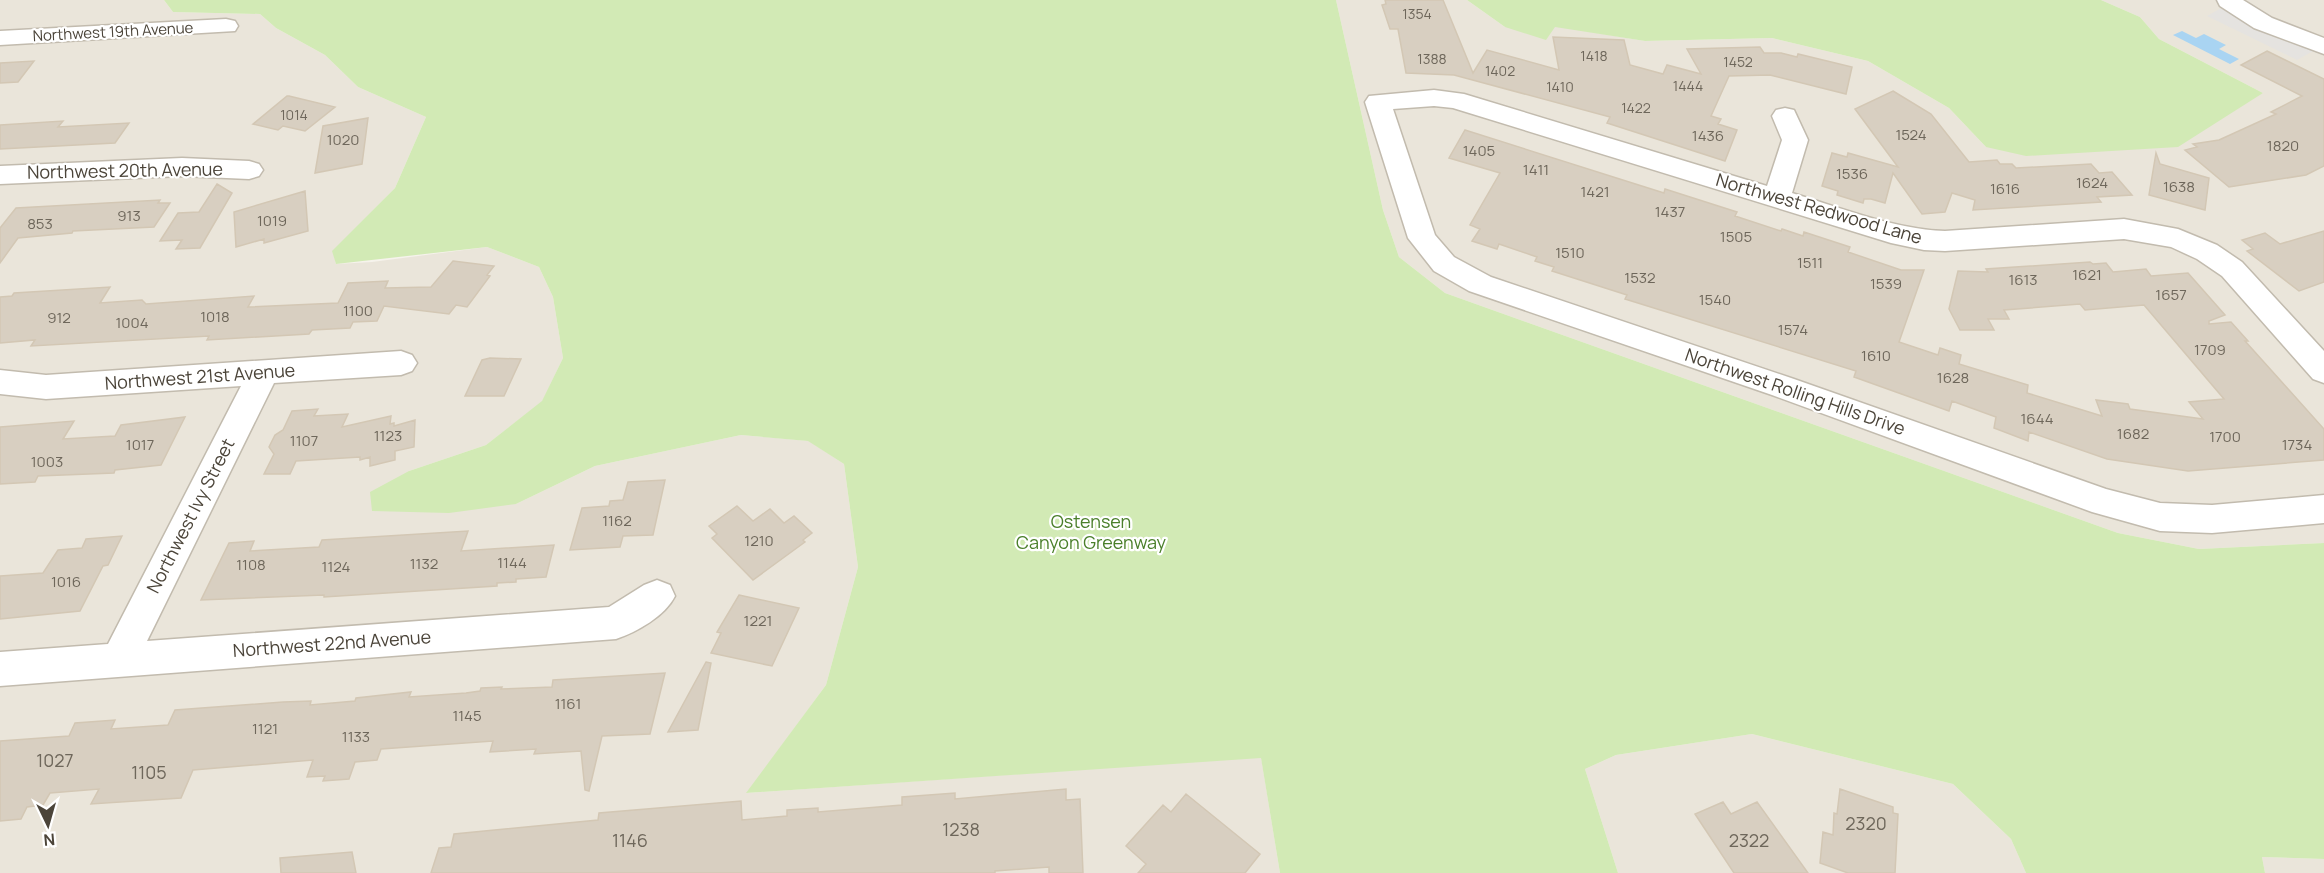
<svg xmlns="http://www.w3.org/2000/svg" width="2324" height="873" viewBox="0 0 2324 873" font-family="Manrope,sans-serif">
	<style>
		.residential { fill: #eae5da }
		.green { fill: #d2eab5 }
		.parking { fill: #e5e3e0 }
		.water { fill: #a9d4f2 }
		.building { fill: #d8cfc1; stroke: #d3c7b4; stroke-width: 1.5 }
		.lines { fill: none; stroke-linecap: round; stroke-linejoin: round }
		.minor-casing { stroke: #c2bbae; stroke-width: 3 }
		.minor { fill: #fff; fill-rule: evenodd }
		.labels { text-anchor: middle; stroke-width: 4.5; stroke-linejoin: round; paint-order: stroke }
		.far-number-label { font-size: 14px; fill: #6e675b }
		.far-street-label { font-size: 15px; fill: #4b4439; stroke: #fff }
		.number-label { font-size: 15px; fill: #6e675b }
		.street-label { font-size: 18px; fill: #4b4439; stroke: #fff }
		.park-label { font-size: 18px; fill: #4a7f2a; stroke: #fff }
		.near-number-label { font-size: 18px; fill: #6e675b }
	</style>
	<rect width="100%" height="100%" fill="#f6f3ec"/>
	<path class="residential" d="M0,0H164L173,12L260,14L276,28L325,55L358,87L426,117L395,188L333,251L336,264L372,262L487,247L539,267L553,297L563,358L542,402L486,445L409,471L516,504L595,466L741,435L809,441L844,464L858,567L826,685L747,793L1261,757L1280,873H0Z
		M1336,0H1467L1505,27L1555,26L1645,41L1772,38L1868,61L1949,108L1986,147L2263,93L2159,39L2140,17L2101,0H2324V543L2199,549L2118,533L1445,293L1399,257L1383,210Z
		M1752,734L1953,784L2011,839L2026,873H1618L1585,769L1616,755Z
		M2262,857L2324,859V873H2265Z"/>
	<path class="green" d="M164,0H1336L1383,210L1399,257L1445,293L2118,533L2199,549L2324,543V859L2262,857L2265,873H2026L2011,839L1953,784L1752,734L1616,755L1585,769L1618,873H1280L1261,758L746,793L826,685L858,567L844,464L808,441L741,435L595,466L516,504L449,513L372,511L370,492L409,471L486,445L542,401L563,358L553,297L539,267L487,247L336,264L332,251L395,188L426,117L358,87L325,55L276,28L260,14L173,12Z
		M1467,0H2101L2140,17L2159,39L2263,93L2178,147L2026,156L1986,147L1949,108L1868,61L1772,38L1645,41L1555,27L1546,40L1505,27Z"/>
	<path class="parking" d="M2225,6L2315,50L2297,60L2207,16Z"/>
	<path class="water" d="M2182,31L2196,38L2204,34L2226,45L2219,49L2239,59L2230,64L2173,35Z"/>
	<path class="building" d="M1385,0H1443L1473,73L1487,50L1559,70L1553,37L1624,40L1630,65L1663,74L1667,65L1701,74L1687,49L1760,47L1764,53H1781L1797,57L1798,54L1852,67L1846,94L1770,75L1729,76L1711,116L1721,119L1718,124L1737,130L1725,161L1607,123L1610,117L1454,75L1406,73L1398,29H1390L1382,5L1386,4Z
		M2267,51L2324,79V166L2306,175L2229,187L2185,150L2197,147L2193,144L2219,140L2276,114L2271,112L2302,96L2241,65Z
		M34,61L18,82L0,83V63Z
		M1893,91L1931,114L1969,162L1997,160L2000,164H2012L2016,168L2091,164L2099,173L2112,172L2132,195L2097,197L2101,202L1973,210L1975,200L1952,193L1945,212L1922,214L1893,173L1885,203L1871,199H1864L1863,203L1837,195L1838,191L1822,186L1832,153L1847,157L1848,153L1898,167L1855,109Z
		M287,96H289L335,107L305,131L283,126L278,130L253,124Z
		M368,118L362,164L315,173L323,126Z
		M63,121L58,127L129,123L115,143L0,149V125Z
		M1465,130L1664,193L1665,189L1737,212L1735,216L1781,231L1782,229L1803,236L1804,232L1850,247L1848,252L1901,270H1924L1899,342L1938,355L1940,348L1961,355L1959,364L2028,385L2027,393L2102,416L2096,400L2128,404L2130,409L2203,419L2189,402L2224,399L2144,305L2085,310L2080,304L2004,310L2009,319H1988L1994,330H1960L1949,309L1958,271L1988,272L1986,269L2090,262L2093,264L2106,263L2113,272L2146,269L2151,276L2188,273L2225,315L2209,321V324L2231,322L2248,341H2245L2324,429V460L2188,471L2107,459L2029,432L2028,441L1994,428L1996,417L1952,401L1949,411L1854,377L1856,371L1625,299L1627,295L1552,271L1554,267L1535,261L1537,257L1499,244L1497,249L1472,241L1480,229L1470,225L1500,173L1449,158Z
		M2156,153L2160,164L2209,178L2205,210L2149,195Z
		M217,184L232,193L200,248L176,249L182,240L160,241L178,213L199,212Z
		M305,191L308,231L264,243V239L236,247L234,212Z
		M160,200L158,203H170L154,227L73,231L72,233L18,238L0,263V228L16,208Z
		M2324,231V282L2299,291L2247,251L2253,249L2242,240L2265,233L2280,244Z
		M453,261L494,266L487,275L490,276L467,307L456,305L449,314L384,306L377,321L353,322L350,328L312,330L309,334L207,340L209,336L31,346L35,340L0,343V297L12,296L14,293L110,287L100,303L142,300L146,304L254,296L248,307L338,303L348,283L388,281L385,288L431,287Z
		M490,358L521,359L504,396H465L482,360Z
		M318,409L314,416L348,414L342,427L391,416L390,424L394,423V426L415,420L414,447L395,451V460L370,466V457L360,460V457L296,461L290,474H264L274,454L269,447L275,435L283,430L292,411Z
		M185,417L161,465L115,470L114,473L38,476L35,482L0,484V427L74,421L63,439L115,436L121,425Z
		M665,480L653,535L623,536L620,547L570,550L582,508L609,506L610,501L623,500L628,482Z
		M737,506L753,521L770,509L784,523L794,516L812,533L803,540L805,542L753,580L712,538L717,534L709,526Z
		M468,531L461,551L554,545L546,577L516,579V582L497,583V586L324,597V595L201,600L229,543L254,541L250,551L319,547L322,540Z
		M122,536L108,565L103,566L80,611L0,619V576L43,573L58,550L82,548L86,539Z
		M739,595L799,608L772,666L711,653L721,633L717,632Z
		M706,662L711,663L698,730L668,732Z
		M665,673L650,734L602,736L589,791L585,790L581,751L534,754L536,749L490,752L493,741L381,749L377,760L355,762L349,779L323,781L325,776L307,777L313,760L193,770L181,798L91,804L99,789L50,793L43,805L27,807L21,819L0,821V741L69,736L75,723L115,720L111,729L168,725L175,710L283,702L311,701L310,705L355,701L356,698L411,692L409,697L466,693L480,691L481,688L502,687L501,689L552,687L553,680Z
		M1066,789V800L1080,799L1083,873H1049V867L995,871V873H431L439,848L451,847L454,834L598,820L599,813L741,801L742,820L787,816V810L818,808V812L902,805V797L955,793V799Z
		M1840,789L1893,807V813L1898,814L1895,873H1848L1820,863L1823,832L1833,835L1834,813L1837,814Z
		M1186,794L1260,854L1245,873H1138L1146,864L1126,846L1163,805L1171,812Z
		M1723,802L1731,814L1757,802L1808,873H1734L1695,814Z
		M352,852L356,873H281L280,858Z"/>
	<g class="lines">
		<defs>
			<path id="minor" d="M2217,0H2243L2272,18L2324,38V54L2254,28L2220,6Z
				M226,19L235,21L238,26L235,31L0,45V31Z
				M1434,90L1464,94L1767,186L1782,140L1772,116L1776,110L1785,108L1794,110L1808,140L1792,193C1842,208 1893,229 1945,231L2124,219L2178,229L2217,245L2242,262L2324,351V383L2313,379L2222,276L2197,259L2171,247L2124,239L1945,251L1924,250L1891,243L1453,108L1434,106L1393,109L1435,235L1454,257L1491,277L1794,379L2106,489L2160,503L2212,505L2324,495V523L2212,533L2160,531L2092,512L1772,395L1469,291L1434,271L1408,238L1365,102L1369,96Z
				M182,158L249,161L259,164L263,170L259,176L249,179L182,176L0,184V166Z
				M401,351L412,355L417,363L412,371L401,375L274,383L147,641L609,607L644,585L657,580L670,585L675,596C665,616 637,632 616,639L0,686V652L108,644L241,386L46,399L0,394V370L46,375Z"/>
		</defs>
		<use href="#minor" class="minor-casing"/>
		<use href="#minor" class="minor"/>
	</g>
	<g class="labels">
		<g class="far-number-label">
			<text x="1417" y="19">1354</text>
			<text x="1594" y="61">1418</text>
			<text x="1432" y="64">1388</text>
			<text x="1738" y="67">1452</text>
			<text x="1500" y="76">1402</text>
			<text x="1688" y="91">1444</text>
			<text x="1560" y="92">1410</text>
			<text x="1636" y="113">1422</text>
			<text x="294" y="120">1014</text>
		</g>
		<g class="far-street-label">
			<text transform="translate(113 32) rotate(-3)" y="5">Northwest 19th Avenue</text>
		</g>
		<g class="number-label">
			<text x="1911" y="140">1524</text>
			<text x="1708" y="141">1436</text>
			<text x="343" y="145">1020</text>
			<text x="2283" y="151">1820</text>
			<text x="1479" y="156">1405</text>
			<text x="1536" y="175">1411</text>
			<text x="1852" y="179">1536</text>
			<text x="2092" y="188">1624</text>
			<text x="2179" y="192">1638</text>
			<text x="2005" y="194">1616</text>
			<text x="1595" y="197">1421</text>
			<text x="1670" y="217">1437</text>
			<text x="129" y="221">913</text>
			<text x="272" y="226">1019</text>
			<text x="40" y="229">853</text>
			<text x="1736" y="242">1505</text>
			<text x="1570" y="258">1510</text>
			<text x="1810" y="268">1511</text>
			<text x="2087" y="280">1621</text>
			<text x="1640" y="283">1532</text>
			<text x="2023" y="285">1613</text>
			<text x="1886" y="289">1539</text>
			<text x="2171" y="300">1657</text>
			<text x="1715" y="305">1540</text>
			<text x="358" y="316">1100</text>
			<text x="215" y="322">1018</text>
			<text x="59" y="323">912</text>
			<text x="132" y="328">1004</text>
			<text x="1793" y="335">1574</text>
			<text x="2210" y="355">1709</text>
			<text x="1876" y="361">1610</text>
			<text x="1953" y="383">1628</text>
			<text x="2037" y="424">1644</text>
			<text x="2133" y="439">1682</text>
			<text x="388" y="441">1123</text>
			<text x="2225" y="442">1700</text>
			<text x="304" y="446">1107</text>
			<text x="140" y="450">1017</text>
			<text x="2297" y="450">1734</text>
			<text x="47" y="467">1003</text>
			<text x="617" y="526">1162</text>
			<text x="759" y="546">1210</text>
			<text x="512" y="568">1144</text>
			<text x="424" y="569">1132</text>
			<text x="251" y="570">1108</text>
			<text x="336" y="572">1124</text>
			<text x="66" y="587">1016</text>
			<text x="758" y="626">1221</text>
			<text x="568" y="709">1161</text>
			<text x="467" y="721">1145</text>
			<text x="265" y="734">1121</text>
			<text x="356" y="742">1133</text>
		</g>
		<g class="street-label">
			<text transform="translate(125 171) rotate(-1)" y="6">Northwest 20th Avenue</text>
			<text transform="translate(1819 209) rotate(16)" y="6">Northwest Redwood Lane</text>
			<text transform="translate(200 377) rotate(-4)" y="6">Northwest 21st Avenue</text>
			<text transform="translate(1795 392) rotate(19)" y="6">Northwest Rolling Hills Drive</text>
			<text transform="translate(191 516) rotate(-63)" y="6">Northwest Ivy Street</text>
			<text transform="translate(332 644) rotate(-4)" y="6">Northwest 22nd Avenue</text>
		</g>
		<g class="park-label">
			<text x="1091" y="528">Ostensen<tspan x="1091" dy="21">Canyon Greenway</tspan></text>
		</g>
		<g class="near-number-label">
			<text x="55" y="767">1027</text>
			<text x="149" y="779">1105</text>
			<text x="1866" y="830">2320</text>
			<text x="961" y="836">1238</text>
			<text x="630" y="847">1146</text>
			<text x="1749" y="847">2322</text>
		</g>
	</g>
	<g transform="translate(48 825) rotate(175)" stroke="#ffffff" stroke-width="4.5" paint-order="stroke">
	<path d="M0-4.5L10 22L0 15L-10 22Z" fill="#4b4439"/>
	<text y="-9" font-size="16" font-weight="bold" text-anchor="middle" fill="#4b4439">N</text>
	</g>
</svg>
